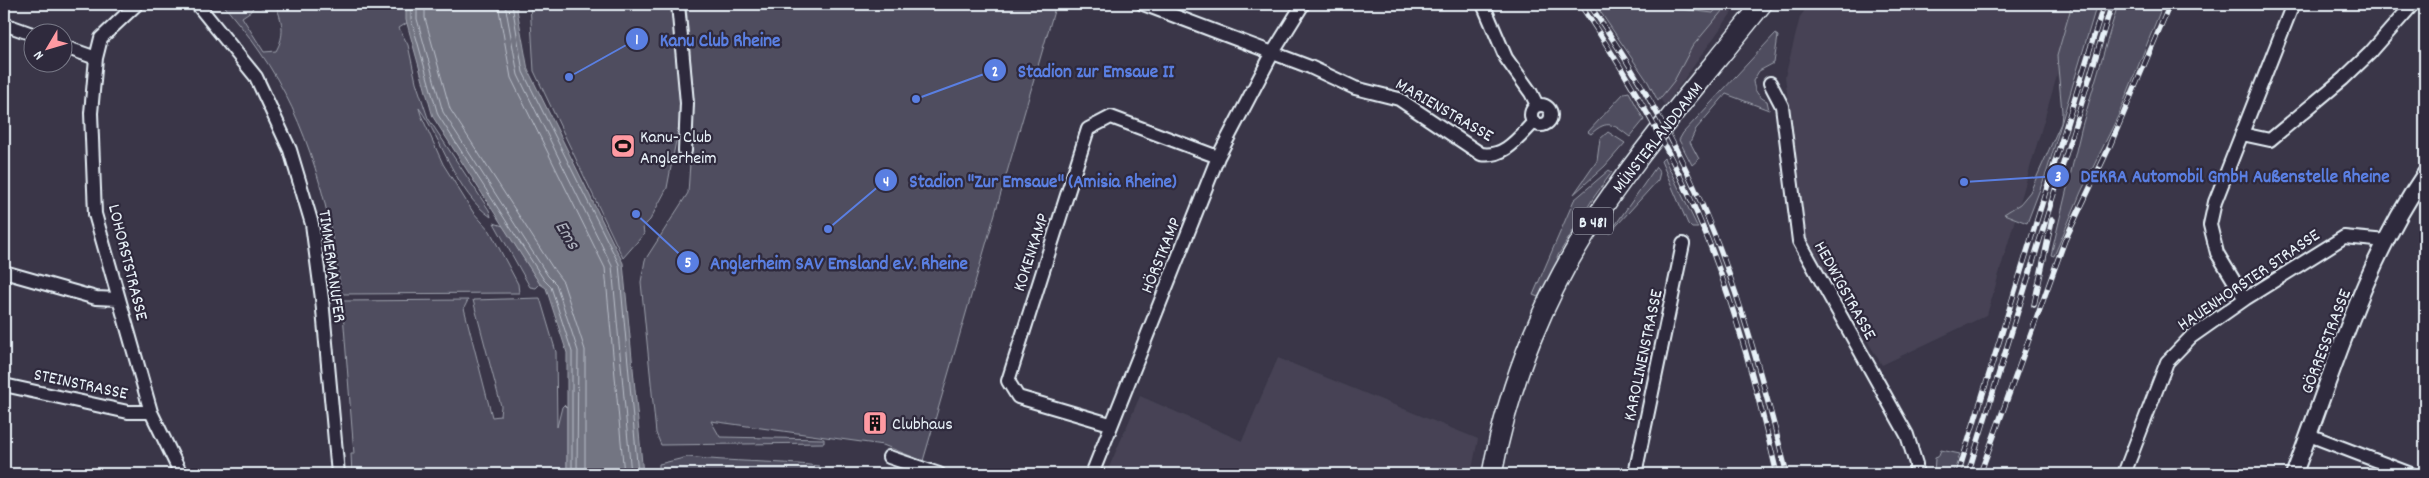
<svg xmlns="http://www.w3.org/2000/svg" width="2429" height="478" viewBox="0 0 2429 478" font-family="Dekko,sans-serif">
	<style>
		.built { fill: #464354 }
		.green { fill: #504e5f; stroke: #9ca0ac }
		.water { fill: #737482; stroke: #a2a6b1 }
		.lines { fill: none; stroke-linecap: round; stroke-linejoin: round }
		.shore { stroke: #b9bfc9; stroke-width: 1 }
		.minor-casing { stroke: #e8f1f8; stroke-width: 16 }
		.tertiary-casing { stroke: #e8f1f8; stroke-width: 19 }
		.primary-casing { stroke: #e8f1f8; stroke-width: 22 }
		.minor { stroke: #2f2a3d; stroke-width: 12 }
		.tertiary { stroke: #2f2a3d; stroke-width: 15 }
		.primary { stroke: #2f2a3d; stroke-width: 19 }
		.rail-casing { stroke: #e8f1f8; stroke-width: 5.5 }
		.rail { stroke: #2f2a3d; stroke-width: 4; stroke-dasharray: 11; stroke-linecap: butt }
		.labels { text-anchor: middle; stroke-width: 4.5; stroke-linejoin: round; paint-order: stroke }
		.shield { fill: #2f2a3d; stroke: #b0b5c0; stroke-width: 1 }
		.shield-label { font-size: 16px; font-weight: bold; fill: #e8f1f8 }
		.street-label { font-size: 18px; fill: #e8f1f8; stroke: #2f2a3d }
		.poi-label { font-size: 18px; fill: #e8f1f8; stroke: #2f2a3d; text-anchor: start }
		.water-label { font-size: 19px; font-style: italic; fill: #aeb2bd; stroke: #2f2a3d }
		.leader { fill: none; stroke: #5a7fe2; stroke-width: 2 }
		.callout-dot { fill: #5a7fe2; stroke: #2f2a3d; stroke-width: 2 }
		.mark-label { font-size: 15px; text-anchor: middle; font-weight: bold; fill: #fff }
		.callout-label { font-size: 19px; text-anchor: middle; font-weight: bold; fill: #5a7fe2; stroke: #2f2a3d; stroke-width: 4.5; stroke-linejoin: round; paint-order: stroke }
	</style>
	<rect width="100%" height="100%" fill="#3a3648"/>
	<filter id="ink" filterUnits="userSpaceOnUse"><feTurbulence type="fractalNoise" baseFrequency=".02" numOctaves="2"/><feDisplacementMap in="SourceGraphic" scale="10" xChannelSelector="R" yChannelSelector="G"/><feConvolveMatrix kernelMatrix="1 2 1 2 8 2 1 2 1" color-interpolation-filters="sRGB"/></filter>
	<g filter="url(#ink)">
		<path class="built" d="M1597,4H1738L1665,106Z
			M1809,4H2078L1987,315L1882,365L1806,241L1785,77L1800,17Z
			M1278,358L1478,439L1471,474H1106L1140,396L1242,441Z"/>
		<path class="green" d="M223,4H255L251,11L242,17L264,52L276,51C285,35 283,23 276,6L262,8L256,4H406L407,23L399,28L408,45L416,82L428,118L489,210L491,217C456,193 443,141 419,108L421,115L443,164L473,212L490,231L518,284L519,293L341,294C331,211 309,122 260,52C249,35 235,20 223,4Z
			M530,4H675L683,104L667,188L650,220L643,227L644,234L623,258L534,71Z
			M686,4H1056L923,461L883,445L711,421L720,437L824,439V443L661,445L656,433L641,282L645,260L688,193L694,104Z
			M1595,4H1639L1713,13L1720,4H1728L1692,47L1674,81L1658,101L1648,82Z
			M2072,4H2097L2047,171L2027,223L2004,214L2020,204L2030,192L2061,123L2062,112L2057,56Z
			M2118,4H2163L2119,114L2081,192L2054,256L2051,255L2082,126Z
			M1775,34L1778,36L1774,63L1759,71L1753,81C1754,90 1758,97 1767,101L1769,110L1726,94L1696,129L1690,142L1699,159L1692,165L1679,140L1683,133Z
			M1629,92L1644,120L1630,137C1614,125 1608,118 1591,134L1588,132L1624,93Z
			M1608,132L1625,143L1605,166L1574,194L1597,161L1600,139Z
			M1664,158L1698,228H1692L1688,224L1661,161Z
			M1656,167L1660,172L1658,180L1609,234Z
			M1609,170L1612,172L1594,197L1557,257L1558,261L1538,297L1533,295L1574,200Z
			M494,223L503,226L540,284L536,288L530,287Z
			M540,298L556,352L557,427L562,407L564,405L567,408V470L486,474H399V472L352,474L351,454H354L342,301L468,300L464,308L492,417L500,416L501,406L473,300Z
			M1941,450L1960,454L1953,474H1934L1935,458L1938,457Z
			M688,457C732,462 776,461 819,466L820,474H659V464Z"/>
		<path class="water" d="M406,4H516L528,70L623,263L643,474H486L567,469V353L546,288L540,284L433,117L406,20Z"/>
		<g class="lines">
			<path class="shore" d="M411,4V19L438,115L544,280L551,287L572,352V469L568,474
				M417,4V19L443,112L548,276L556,284L578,351L577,474
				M425,4V18L450,109L554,270L563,282L585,350V474
				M498,4L511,78L605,268L624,474
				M505,4L518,75L612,266L631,474
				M512,4L523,72L619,264L638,474"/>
			<defs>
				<path id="minor" d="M137,4L101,38L96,58L91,113L95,214L151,412L181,474
					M197,4L256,77L290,150L312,224L322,299L338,474
					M678,4L687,103L685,151
					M1143,4L1310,67L1355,88L1399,99L1481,154C1505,158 1519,137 1534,122
					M1483,4L1506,58L1531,93L1537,105
					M4,24L32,34
					M62,46L96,58
					M1770,83L1782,106L1799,241L1907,435L1916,464V474
					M1531 115a10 10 0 1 1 20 0a10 10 0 1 1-20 0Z
					M2242,134L2270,140L2343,79L2370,53L2413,4
					M4,272L96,298L118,299
					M2245,299L2217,253L2210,225L2215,202L2293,4
					M4,385L128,412H151
					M1110,424L1018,397L1008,381L1088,129L1111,117L1218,157
					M2309,435L2411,474
					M889,457L939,474
					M1092,474L1218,157L1272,54L1303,4
					M1635,474L1683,244
					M2124,474L2167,362L2191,337L2245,299L2344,237L2386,241"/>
				<path id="tertiary" d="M2294,474C2333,373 2363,264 2425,174"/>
				<path id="primary" d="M1492,474C1509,381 1547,287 1601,210C1650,138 1708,72 1762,4"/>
			</defs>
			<use href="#minor" class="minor-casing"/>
			<use href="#tertiary" class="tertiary-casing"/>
			<use href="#primary" class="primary-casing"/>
			<use href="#minor" class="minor"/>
			<use href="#tertiary" class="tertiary"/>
			<use href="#primary" class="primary"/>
			<defs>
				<path id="rail" d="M1580,4C1629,77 1673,153 1706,235C1737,312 1758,394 1777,474
					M1589,4C1639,76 1682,152 1714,234C1745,311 1766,394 1787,474
					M2034,305L2052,220
					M1958,474L2104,4
					M1968,474L2112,4
					M1980,474L2065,240L2109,148L2170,4"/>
			</defs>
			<use href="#rail" class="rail-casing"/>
			<use href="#rail" class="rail"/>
		</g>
	</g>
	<defs>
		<symbol id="stadium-square" viewBox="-11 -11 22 22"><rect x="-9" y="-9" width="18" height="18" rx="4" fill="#ff9aa2" stroke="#2f2a3d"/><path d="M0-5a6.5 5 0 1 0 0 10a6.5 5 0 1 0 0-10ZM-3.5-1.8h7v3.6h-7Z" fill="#111"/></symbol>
		<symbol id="building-square" viewBox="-11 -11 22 22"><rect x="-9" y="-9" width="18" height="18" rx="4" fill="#ff9aa2" stroke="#2f2a3d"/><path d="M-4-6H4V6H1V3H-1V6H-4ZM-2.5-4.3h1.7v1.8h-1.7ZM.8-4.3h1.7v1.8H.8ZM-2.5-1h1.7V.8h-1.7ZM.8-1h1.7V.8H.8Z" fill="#111"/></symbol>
	</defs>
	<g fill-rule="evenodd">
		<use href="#stadium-square" x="609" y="132" width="28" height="28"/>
		<use href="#building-square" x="861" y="409" width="28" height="28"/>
	</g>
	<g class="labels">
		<rect class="shield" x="1573" y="207.5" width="40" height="27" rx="4"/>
		<g class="shield-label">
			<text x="1593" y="227">B 481</text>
		</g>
		<g class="street-label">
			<text transform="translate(1445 109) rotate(30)" y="6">MARIENSTRASSE</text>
			<text transform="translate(1657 137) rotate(-52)" y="6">MÜNSTERLANDDAMM</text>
			<text transform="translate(1030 252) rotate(-72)" y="6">KOKENKAMP</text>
			<text transform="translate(1160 255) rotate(-68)" y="6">HÖRSTKAMP</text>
			<text transform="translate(129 262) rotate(76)" y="6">LOHORSTSTRASSE</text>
			<text transform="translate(333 266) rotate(82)" y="6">TIMMERMANUFER</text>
			<text transform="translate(2248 279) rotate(-34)" y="6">HAUENHORSTER STRASSE</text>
			<text transform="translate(1846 290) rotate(61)" y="6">HEDWIGSTRASSE</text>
			<text transform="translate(2325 341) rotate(-69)" y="6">GÖRRESSTRASSE</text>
			<text transform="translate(1642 355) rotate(-78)" y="6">KAROLINENSTRASSE</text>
			<text transform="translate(81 383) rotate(12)" y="6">STEINSTRASSE</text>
		</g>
		<g class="poi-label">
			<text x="640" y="142">Kanu- Club<tspan x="640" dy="21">Anglerheim</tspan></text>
			<text x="892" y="429">Clubhaus</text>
		</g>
		<g class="water-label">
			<text transform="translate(569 234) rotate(59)" y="7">Ems</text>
		</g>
	</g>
	<path class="leader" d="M569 77L637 39M916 99L995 70M1964 182L2058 176M828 229L886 180M636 214L688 262"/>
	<g class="callout-dot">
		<circle cx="569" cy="77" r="5"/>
		<circle cx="916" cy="99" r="5"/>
		<circle cx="1964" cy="182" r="5"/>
		<circle cx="828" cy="229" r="5"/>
		<circle cx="636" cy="214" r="5"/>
		<circle cx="637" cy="39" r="12"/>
		<circle cx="995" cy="70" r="12"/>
		<circle cx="2058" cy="176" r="12"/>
		<circle cx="886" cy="180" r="12"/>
		<circle cx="688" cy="262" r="12"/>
	</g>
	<g class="mark-label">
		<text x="637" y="44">1</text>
		<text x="995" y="76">2</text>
		<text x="2058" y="181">3</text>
		<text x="886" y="186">4</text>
		<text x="688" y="267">5</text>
	</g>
	<g class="callout-label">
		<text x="720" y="46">Kanu Club Rheine</text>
		<text x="1096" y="77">Stadion zur Emsaue II</text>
		<text x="2235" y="182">DEKRA Automobil GmbH Außenstelle Rheine</text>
		<text x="1043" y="187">Stadion "Zur Emsaue" (Amisia Rheine)</text>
		<text x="839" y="269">Anglerheim SAV Emsland e.V. Rheine</text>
	</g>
	<rect width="2429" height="478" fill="none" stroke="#2f2a3d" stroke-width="20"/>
	<rect x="10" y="10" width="2409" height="458" fill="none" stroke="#e8f1f8" stroke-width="2" filter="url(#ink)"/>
	<g transform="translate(48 48) rotate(232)"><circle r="24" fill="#2f2a3d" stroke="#797a88"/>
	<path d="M0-4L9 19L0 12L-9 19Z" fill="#ff9aa2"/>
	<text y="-8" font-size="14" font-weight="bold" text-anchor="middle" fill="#e8f1f8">N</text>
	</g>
</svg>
